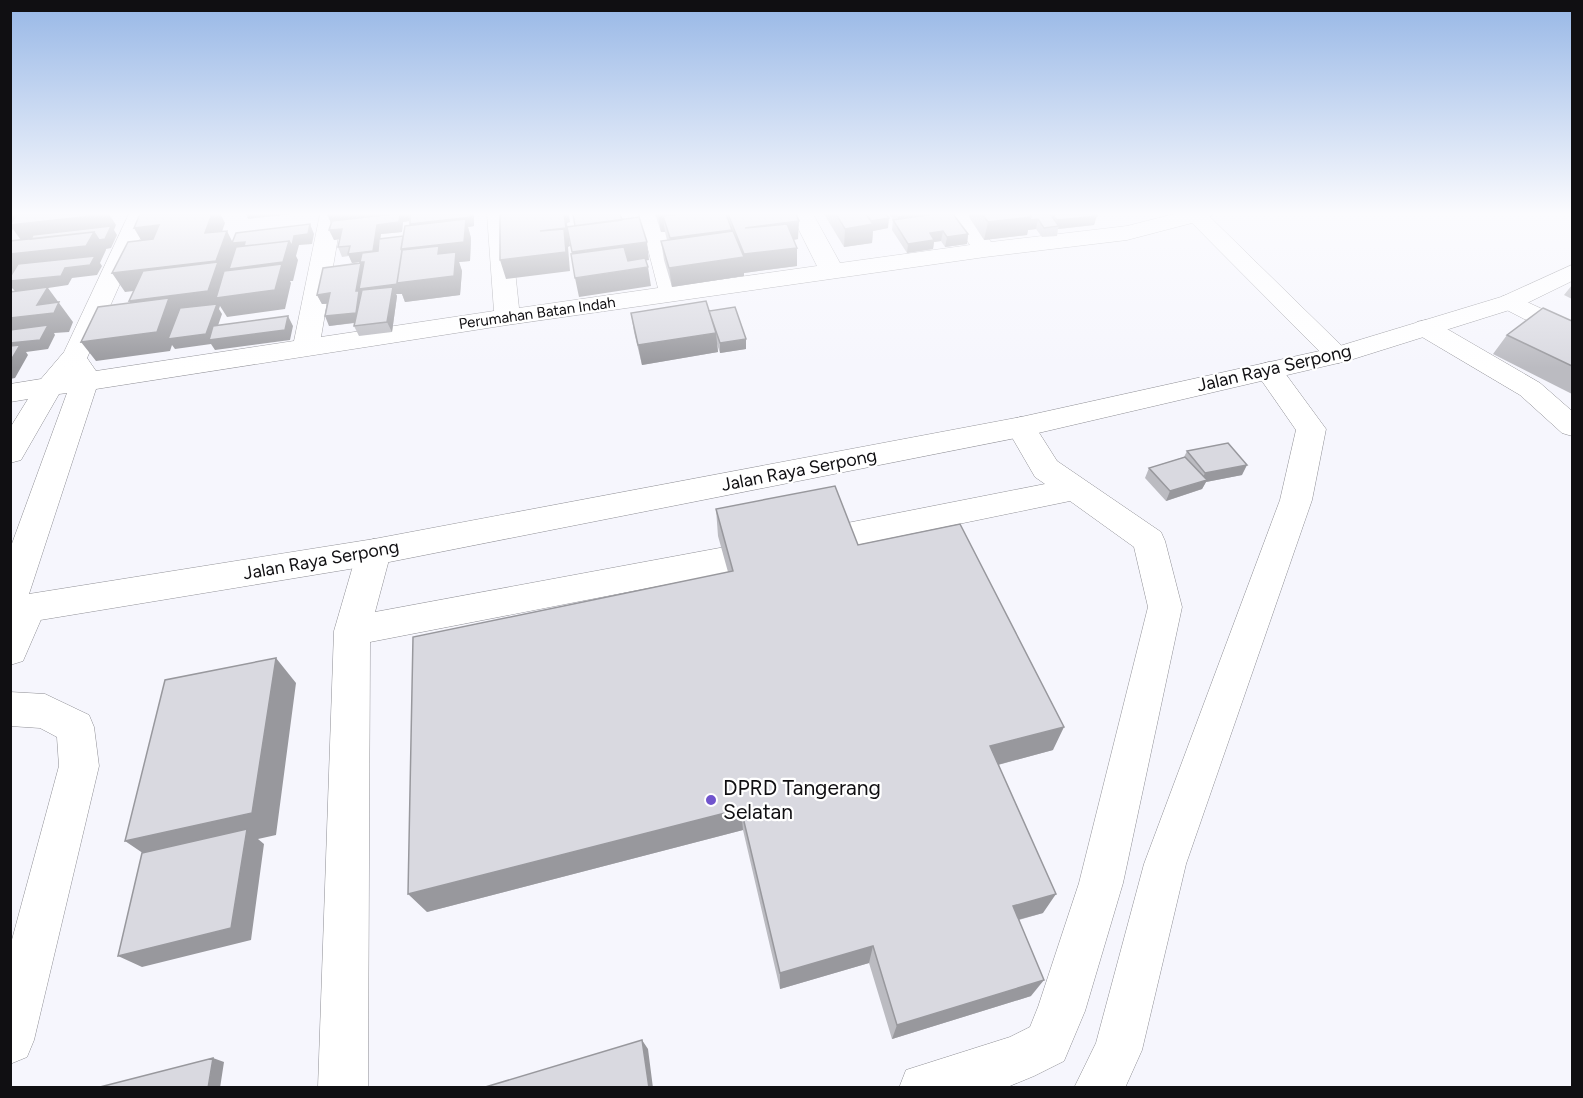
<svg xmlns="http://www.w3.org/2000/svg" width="1583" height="1098" viewBox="0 0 1583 1098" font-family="Figtree,sans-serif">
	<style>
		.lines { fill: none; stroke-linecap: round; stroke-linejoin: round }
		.minor-casing { stroke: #8f8f95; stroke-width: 1 }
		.major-casing { stroke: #8f8f95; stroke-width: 1 }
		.minor { fill: #fff; fill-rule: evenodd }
		.major { fill: #fff; fill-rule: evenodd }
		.wall { fill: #bbbbc1 }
		.shaded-wall { fill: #98989d }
		.building { fill: #d9d9e0; stroke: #98989d; stroke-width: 1.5 }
		.poi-dot { fill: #7054cd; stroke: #fff; stroke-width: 2 }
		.labels { text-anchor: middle; stroke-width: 4.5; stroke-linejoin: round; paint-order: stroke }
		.far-street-label { font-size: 15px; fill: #100f12; stroke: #fff }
		.street-label { font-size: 18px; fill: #100f12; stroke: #fff }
		.near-poi-label { font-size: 21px; fill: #100f12; stroke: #fff; text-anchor: start }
	</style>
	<rect width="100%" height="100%" fill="#f6f6fd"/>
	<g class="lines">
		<defs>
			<path id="minor" d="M129,214H151L87,358L96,371L294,341L320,214H342L321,337L494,311L487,214H509L519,308L658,288L639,214H661L682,285L817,266L791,214H813L840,263L970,245L949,214H971L991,242L1127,226L1174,214H1212L1210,217L1351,355L1347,361L1338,363L1329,361L1192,223L1127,240L985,257L507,325L96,389L29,594L41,598L46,608L23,661L10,665V549L67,393L59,394L21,460L10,463V428L28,399L10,402V384L41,379L64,352Z
				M1510,294L1572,323V341L1563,339L1501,307L1497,302L1501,297Z
				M1426,320L1435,322L1540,383L1572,411V436L1562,433L1520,395L1417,334L1413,328L1417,322Z
				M1269,362L1279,365L1326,429L1312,500L1186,864L1142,1050L1125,1088H1074L1096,1043L1144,864L1280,500L1296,430L1255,371L1259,365Z
				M1021,417L1031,420L1057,461L1161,532L1165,541L1182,607L1123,883L1085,1011L1064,1061L1034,1076L1005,1088H899L906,1070L1010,1037L1030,1027L1038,1007L1079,883L1148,607L1134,547L1070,501L842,548L830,545L826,536L830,527L842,524L1045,484L1035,477L1006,427L1011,420Z
				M374,539L386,543L391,552L375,612L725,547L737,551L742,560L737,569L725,573L370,642L368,1088H318L334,631L357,552L362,543Z
				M10,692L45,694L89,715L94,727L99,766L34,1040L27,1057L10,1064V947L59,766L57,737L40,728L10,726Z"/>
			<path id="major" d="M1572,265V281L1519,307L1347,361L1021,437L374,565L10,625V597L374,539L1021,417L1333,348L1501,297Z"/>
		</defs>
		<use href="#minor" class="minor-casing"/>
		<use href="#major" class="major-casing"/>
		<use href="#minor" class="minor"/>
		<use href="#major" class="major"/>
	</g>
	<path class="wall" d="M327,214H410L409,221L403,222L402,232L381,234L380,239L403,236L405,226H474L468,227L471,238L470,261L459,262L462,271L460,295L405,302L402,294H396L397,296L392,332L359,336L354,326L355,323L329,326L328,304H322L317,295L360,263V262L352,263L349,256L342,257L338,247L340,239L334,240L331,223Z
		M655,214H796L798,239L794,240L797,266L744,273V272V276L672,287L664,260L661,241L667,240L665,232H661Z
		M824,214H886L888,228L873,231L872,243L844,247Z
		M889,214H953L968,234L967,244L945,247L941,241L934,242L933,249L907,253L892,230L893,220Z
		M969,214H1096L1094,225L1058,229L1057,236L1042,237L1036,229L1028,230L1027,235L984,240L969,217Z
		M1572,285V299L1564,295Z
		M709,311L746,339V349L720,353L717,344L718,352L642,365L634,332L631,313Z
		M1572,321V394L1493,354L1507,335Z
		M1187,451L1242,475L1206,482L1202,489L1166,501L1145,478L1149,468L1184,457Z
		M716,509L858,545L1053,750L998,765L1043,913L1019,920L1031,996L892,1039L869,963L780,989L743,830L427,912L728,572L718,536Z"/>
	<path class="shaded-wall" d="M10,214H14L18,221L92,214H109L116,225L114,230L117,235L111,248L106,249V250L100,263L102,266L97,275L72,278L68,285L48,288L73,322L69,332L54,333L55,335L48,349L26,352L28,355L15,378L10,379V318L15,291L10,286V281L65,268L10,275V254L23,243L13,229L10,234Z
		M203,214H222L221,215L225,223L215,252L145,247L134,228Z
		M246,214H292L248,219Z
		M327,214H410L409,221L403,222L402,232L381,234L377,260L397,283L401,249L410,224L474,214V226L468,227L471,238L470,261L459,262L462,271L460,295L405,302L402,294H396L397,296L392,332L387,322H360L329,326L325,316L356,291L361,265L360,262L352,263L348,254L373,251L342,229L346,238L334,240L329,230H334Z
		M503,214H569L570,222L567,223L570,246L568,247L570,271L506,279L500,260L540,231Z
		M658,214H726L663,216L665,232H661Z
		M919,214H939L897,227L898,217Z
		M1097,216L1094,225L1058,229L1059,226H1056L1057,220Z
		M1031,217L1038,219L1036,229L1028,230L1027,235L984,240L988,222Z
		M889,218L888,228L873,231L872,243L844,247L845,229L866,222Z
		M799,221L798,239L746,247L745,228Z
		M310,224L314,234L312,244L299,245L296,256L298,260L293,281H290L291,283L285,309L227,317L220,306L219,309L222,314L213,340L288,316L293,326L290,340L215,350L211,344L175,349L172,345L170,351L96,361L81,342L142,320L129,301L211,282L125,292L112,273L227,231L233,243L245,242L289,241L294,236Z
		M732,230L733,248L672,257L670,238Z
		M943,231L941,241L934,242L933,249L907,253L908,244L930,233Z
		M968,234L967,244L945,247L947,237Z
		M647,242L649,260L576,271L572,252Z
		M797,248V266L744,273V254Z
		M744,257V276L672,287L669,268Z
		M648,267L651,286L579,297L575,278Z
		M330,293L335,303L322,304L317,295Z
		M716,333L718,352L642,365L638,345Z
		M746,339V349L720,353V343Z
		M1247,465L1242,475L1206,482L1202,489L1166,501L1170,491L1201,482L1205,473Z
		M276,658L296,683L276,835L258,839L264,844L251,940L142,967L118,956L156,862L125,841Z
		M1064,727L1053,750L982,769L990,746Z
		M741,809L743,830L427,912L408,894Z
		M1056,894L1043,913L1002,924L1013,906Z
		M873,946L869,963L780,989V973Z
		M1044,980L1031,996L892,1039L897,1025Z
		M642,1040L648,1049L653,1088H649Z
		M213,1058L224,1062L220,1088H208Z"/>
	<path class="building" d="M17,214H100V215L10,225Z
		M140,214H212L205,233L227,231L216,261L112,273L128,242L153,239L159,225L134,228Z
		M393,214H400L399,222L377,225L373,251L348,254L350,246L338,247L342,229L329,230L332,221Z
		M410,214H471V217L410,224Z
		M500,214H564L566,228L540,231L564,229L566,252L500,260Z
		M573,214H620L622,220L575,226Z
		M678,214H726L732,230L670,238L663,216Z
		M728,214H796L799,221L745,228L787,224L797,248L744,254Z
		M836,214H866L873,224L845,229Z
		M866,214H886L889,218L871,221Z
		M896,214H919L898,217Z
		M933,214H953L968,234L947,237L943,231L930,233L934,240L908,244L893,220Z
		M982,214H1029L1031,217L988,222Z
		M1029,214H1050L1059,226L1044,228L1038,219L1030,220L1031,217Z
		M1052,214H1096L1097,216L1057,220Z
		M639,217L647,242L572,252L567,227Z
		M466,219L464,242L401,249L405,226Z
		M310,224L308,234L294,236L292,246L289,241L244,246L245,242L232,243L236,233Z
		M111,226L105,239L99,240L94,232L31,239L33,235Z
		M733,231L744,257L669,268L661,241Z
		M94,232L86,246L10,254V241Z
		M403,236L401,249L402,251L397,283L398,284L359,289L364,262H360L362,253L378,251L379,239Z
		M289,241L283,262L229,269L236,247Z
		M439,246L438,254L456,252L454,276L397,283L402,250Z
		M624,247L628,261L645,258L648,267L575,278L571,254Z
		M95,256L90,265L65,268L61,276L10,281V277L18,264Z
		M218,262L208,291L129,301L143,271Z
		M361,263L356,291H359L356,313L325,316L330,293L317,295L323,268Z
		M282,264L275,290L216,298L224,271Z
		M48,287L37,305L59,302L54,313L10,318V292Z
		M393,287L387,322L354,326L362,290Z
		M169,298L157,332L81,342L98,307Z
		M706,301L716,333L638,345L631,313Z
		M217,304L206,334L168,339L180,308Z
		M735,307L746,339L720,343L709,311Z
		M1543,308L1572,321V366L1507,335Z
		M288,316L285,330L209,340L213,326Z
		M48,325L40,340L10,343V330Z
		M20,345L10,362V346Z
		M1228,443L1247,465L1205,473L1187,451Z
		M1185,457L1207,480L1170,491L1149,468Z
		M835,486L858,545L960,524L1064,727L990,746L1056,894L1013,906L1044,980L897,1025L873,946L780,973L741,809L408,894L413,637L733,571L716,509Z
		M276,658L252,813L125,841L165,680Z
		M247,829L231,928L118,956L142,853Z
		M642,1040L649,1088H482Z
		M213,1058L208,1088H96Z"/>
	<linearGradient id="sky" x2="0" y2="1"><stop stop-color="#97b7e6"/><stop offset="0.58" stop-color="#fbfbfe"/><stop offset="1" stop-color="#fbfbfe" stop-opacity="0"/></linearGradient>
	<rect width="1583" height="368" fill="url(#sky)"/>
	<circle class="poi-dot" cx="711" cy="800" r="6"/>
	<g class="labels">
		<g class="far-street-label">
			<text transform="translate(537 313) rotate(-8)" y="5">Perumahan Batan Indah</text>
		</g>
		<g class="street-label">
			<text transform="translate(1274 368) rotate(-13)" y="6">Jalan Raya Serpong</text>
			<text transform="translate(799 470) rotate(-11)" y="6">Jalan Raya Serpong</text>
			<text transform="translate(321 560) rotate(-10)" y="6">Jalan Raya Serpong</text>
		</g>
		<g class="near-poi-label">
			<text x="723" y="795">DPRD Tangerang<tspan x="723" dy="24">Selatan</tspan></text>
		</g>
	</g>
	<rect width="1583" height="1098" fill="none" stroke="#100f12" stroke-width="24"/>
</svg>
